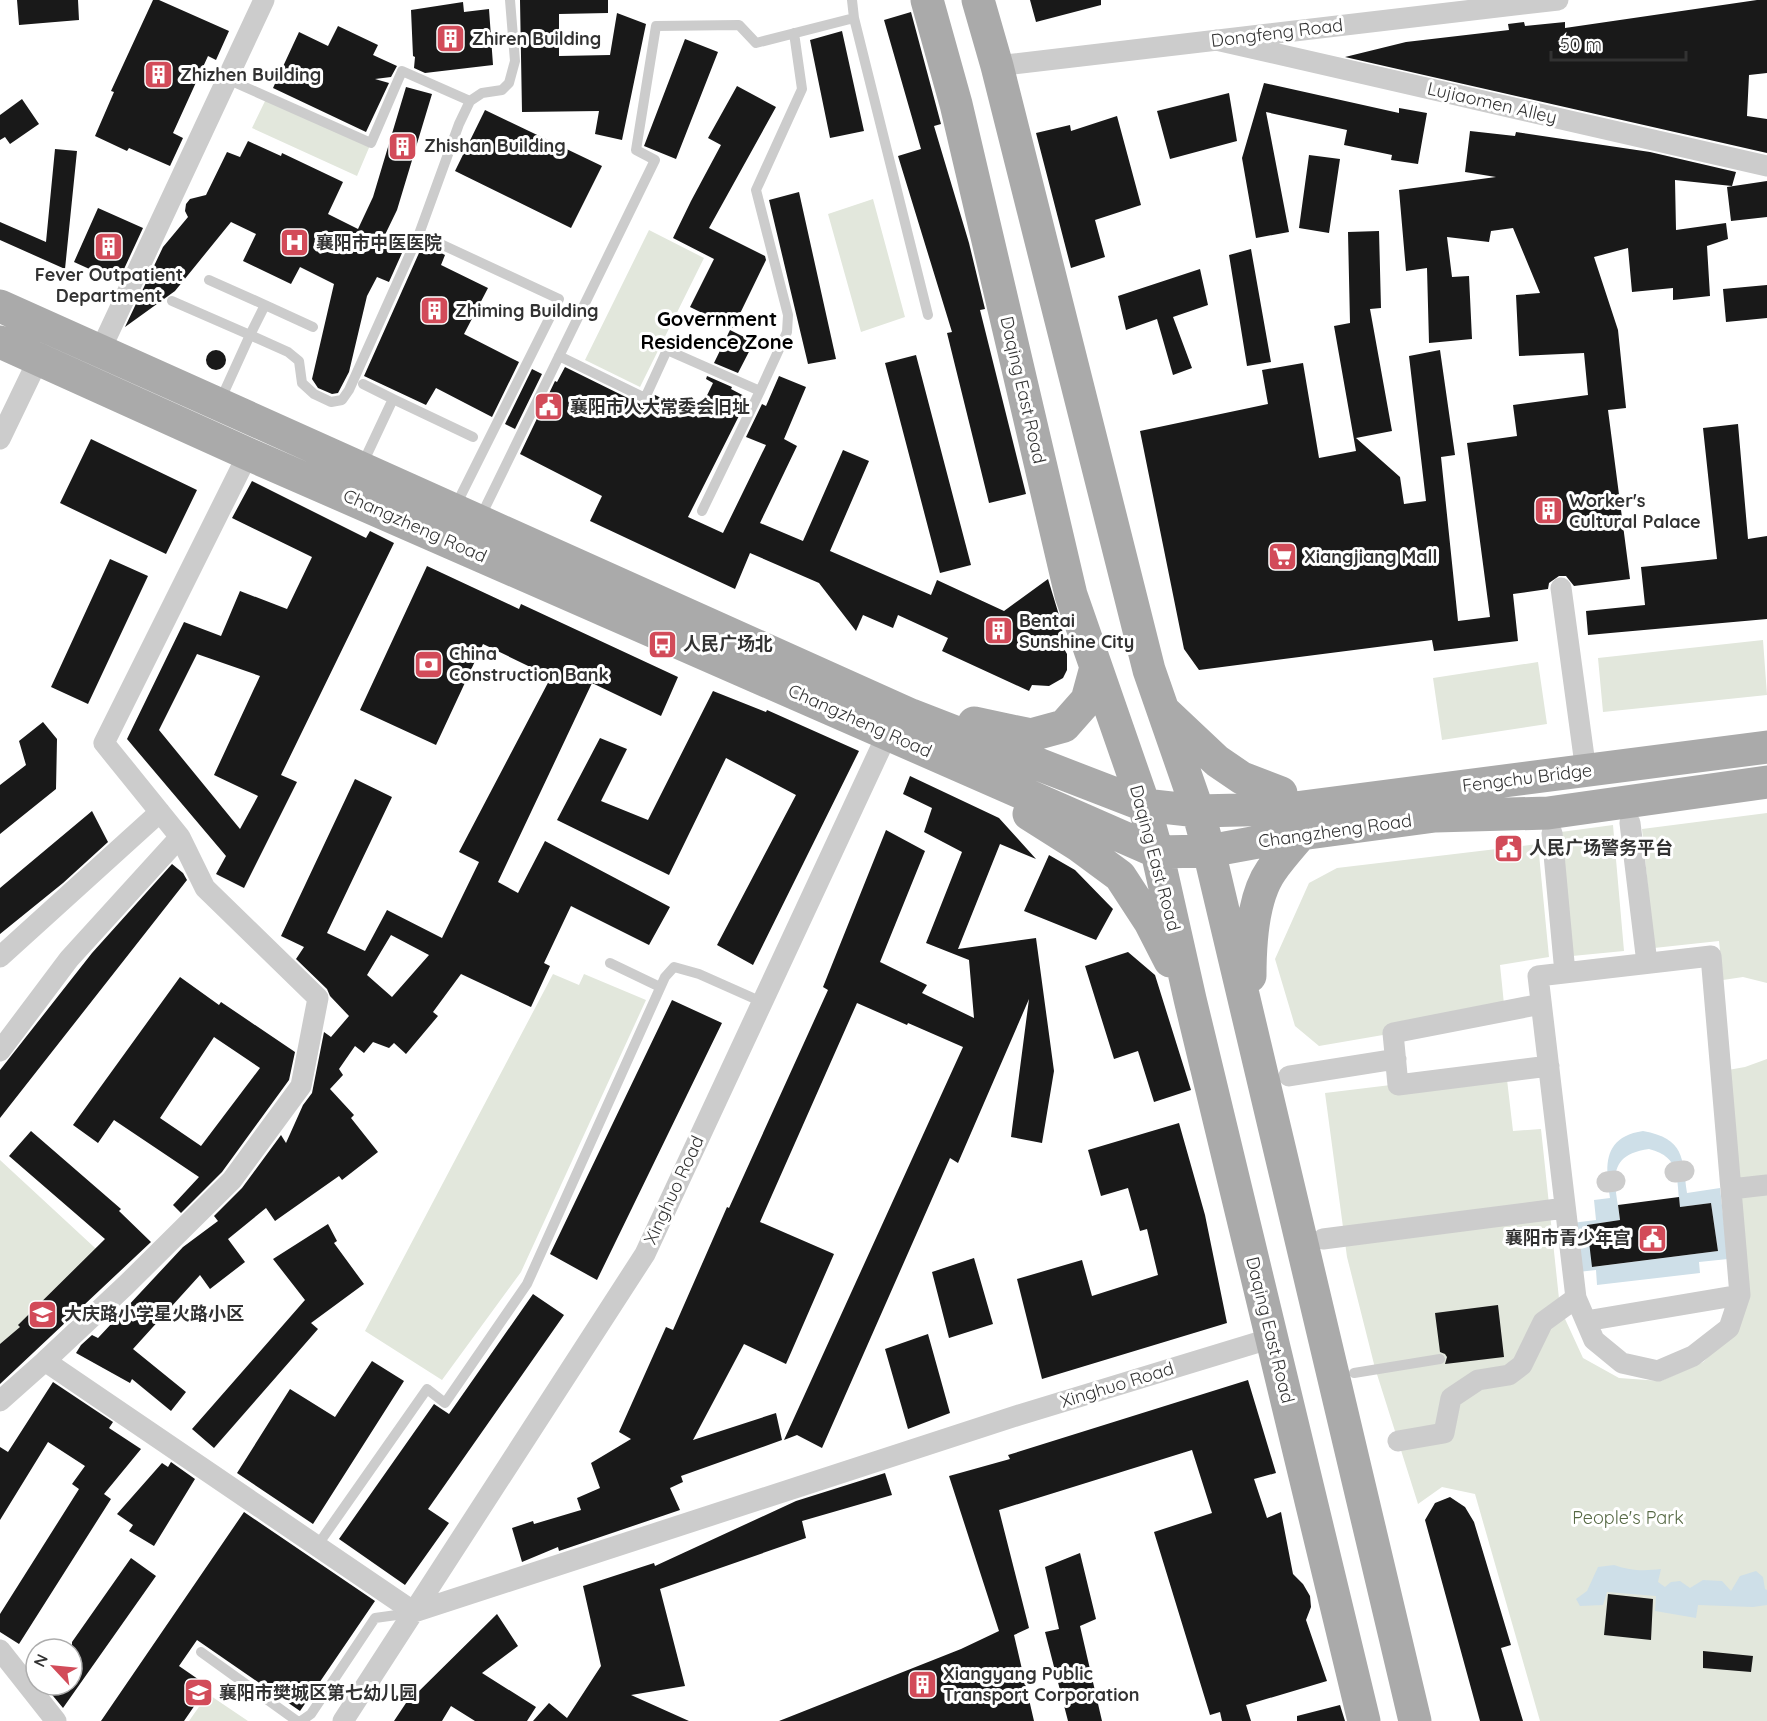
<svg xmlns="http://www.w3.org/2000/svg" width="1767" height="1721" viewBox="0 0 1767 1721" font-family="Quicksand,'Noto Sans SC',sans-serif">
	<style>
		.green { fill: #e2e7dc }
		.water { fill: #cedfe8; fill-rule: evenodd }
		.building { fill: #191919; fill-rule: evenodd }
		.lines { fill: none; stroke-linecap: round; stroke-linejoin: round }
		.lane { stroke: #ccc; stroke-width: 10 }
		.street { stroke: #ccc; stroke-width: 21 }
		.primary { stroke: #aaa; stroke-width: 33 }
		.labels { text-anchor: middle; stroke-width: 6; stroke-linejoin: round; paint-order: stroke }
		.street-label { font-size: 18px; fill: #323232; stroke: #fff }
		.poi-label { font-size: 18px; font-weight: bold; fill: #323232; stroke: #fff; text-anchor: start }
		.park-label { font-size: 18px; fill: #566944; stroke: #fff }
		.neighbourhood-label { font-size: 20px; font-weight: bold; fill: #000; stroke: #fff }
	</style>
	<rect width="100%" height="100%" fill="#fff"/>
	<path class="green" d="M267,97L371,143L357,176L252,128Z
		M873,199L905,317L861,332L828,214Z
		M649,230L704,258L640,387L585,360Z
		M1763,640L1767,695L1603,712L1598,658Z
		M1538,662L1547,724L1442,740L1433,678Z
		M1767,813V983L1743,977L1723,980L1719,941L1654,948L1642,829Z
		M1613,825L1624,951L1572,956L1561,832Z
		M1538,844L1549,957L1500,965L1505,1014L1319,1046L1295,1026L1275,959L1309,883L1337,868Z
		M553,974L579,985L584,974L646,1000L521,1272L442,1380L365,1331Z
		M1767,1059V1721H1540L1475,1494L1442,1487L1418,1504L1375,1368L1347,1257L1325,1093L1506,1071L1513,1131L1541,1129L1560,1308L1583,1358L1619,1378L1661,1381L1703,1362L1737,1329L1728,1070L1745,1067Z
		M0,1160L107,1259L0,1356Z
		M208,1694L248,1721H189Z"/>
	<path class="water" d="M1643,1131C1685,1139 1682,1157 1687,1193L1720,1188L1728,1259L1699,1262L1700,1273L1597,1285L1596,1270L1578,1272L1572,1223L1596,1220L1594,1200L1610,1198C1605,1165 1603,1137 1643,1131ZM1649,1149C1682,1157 1676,1180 1680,1207L1711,1203L1718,1251L1593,1267L1587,1225L1620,1220C1616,1186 1603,1155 1649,1149Z
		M1614,1565C1631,1571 1644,1571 1661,1569L1658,1582L1665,1587L1671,1582L1680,1581L1690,1588L1703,1580L1722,1581L1731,1591L1740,1576L1756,1571L1763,1577L1765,1589L1767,1590V1605L1753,1607L1698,1605L1696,1618L1655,1611L1656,1596L1607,1592L1603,1605L1580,1606L1576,1599L1587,1591L1598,1567Z"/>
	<path class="building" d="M17,0H78L79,20L19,25Z
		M153,0H159L229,31L216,60L208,56L173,133L183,138L170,166L129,148L127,151L95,136L114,92L111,91Z
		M520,0H608V13L559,14V56L610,55L617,13L646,24L622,140L595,134L599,111L522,112Z
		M1030,0H1101V5L1036,22Z
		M1757,0H1767V73L1749,75L1747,116L1767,119V153L1345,57L1406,42L1509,30L1508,24L1524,22L1525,26L1565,22V28Z
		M463,2L464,12L489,9L493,65L425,73L414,68L415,57L413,56L411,10Z
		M911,12L941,124L934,126L969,243L985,309L980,310L1026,494L989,503L947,333L952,332L898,156L921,149L884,20Z
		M338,26L378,45L373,55L397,66L391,77L375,79L389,83L366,132L273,88L299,32L328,46Z
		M842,31L864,131L830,138L810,40Z
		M685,39L718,52L676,159L644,146Z
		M1264,83L1399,113V108L1427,113L1418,164L1391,160L1392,155L1344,145L1347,130L1266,112L1289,232L1256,238L1242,158Z
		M737,86L776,107L709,228L765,256L766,260L733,328L690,307L714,259L673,238L691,201L721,145L708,138Z
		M406,87L432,94L397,210L382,241L402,253L389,282L377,277L367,296L349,372L338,393L332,394L318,388L312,379L334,284L300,267L291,284L243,261L256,234L231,222L175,291L125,327L163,247L188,217L185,211L186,204L190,199L206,195L227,152L240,157L248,141L281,156L282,153L343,182L328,214L358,229L373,197Z
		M1229,93L1237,141L1170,159L1157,111Z
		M22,99L39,124L10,144L5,137L0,140V115Z
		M485,110L602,166L571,228L455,171Z
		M1117,116L1141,205L1095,220L1105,257L1071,268L1036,133L1070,125L1071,131Z
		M1470,131L1515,136L1516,132L1650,152L1736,172L1732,186L1675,180L1676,230L1726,223L1728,239L1707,246L1710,296L1673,300V288L1632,292L1628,248L1594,257L1618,330L1626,408L1608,410L1630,579L1574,586L1566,576H1559L1549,583L1548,589L1513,594L1518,641L1434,651L1432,640L1199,670L1184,649L1140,431L1268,404L1262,370L1303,363L1319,458L1356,451L1334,326L1350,323L1348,232L1379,231L1381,308L1370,309L1392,431L1356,438L1400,477L1404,504L1426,501L1409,356L1440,350L1455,455L1441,457L1458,621L1490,617L1467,443L1517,436L1513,405L1588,395L1584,353L1519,356L1516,295L1540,293L1513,228L1491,231L1489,242L1447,237L1452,277L1469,276L1472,339L1429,343L1427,268L1406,271L1399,190L1496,177L1465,172Z
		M55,149L77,151L65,269L0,240V222L46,242Z
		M1309,155L1340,159L1329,233L1299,228Z
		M1767,181V217L1731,221L1727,187Z
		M799,192L836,359L808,364L769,200Z
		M98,208L143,228L118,282L74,262Z
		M423,244L445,255L441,265L488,288L464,334L519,362L492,417L436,388L426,405L364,376Z
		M1251,249L1271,362L1247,366L1229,255Z
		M1200,269L1208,305L1173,317L1192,368L1173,375L1157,319L1126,330L1118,296Z
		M1767,285V318L1726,322L1723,289Z
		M730,330L754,342L738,373L714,363Z
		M206 360a10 10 0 1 1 20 0a10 10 0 1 1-20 0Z
		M916,355L971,565L940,573L885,363Z
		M565,367L642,405L650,404L655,395L697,416L713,383L706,379L707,376L732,387L731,389L748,398L688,517L723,533L766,445L746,437L762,404L766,406L779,376L806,387L784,439L797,446L760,523L803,541L843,450L869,461L830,551L931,595L937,580L1004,611L1048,579L1062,625L1063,647L1067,654V670L1063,678L1049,686L1032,685L1029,691L942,651L948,638L898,615L893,628L863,615L856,631L819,583L750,553L735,589L590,521L602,496L520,454L555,381L557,382Z
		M532,369L542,374L515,429L505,424Z
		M1738,424L1748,539L1767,536V619L1588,635L1586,611L1645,605L1641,567L1717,559L1703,428Z
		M91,439L197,490L166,554L60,503Z
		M252,481L366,538L370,531L394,543L281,775L297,782L244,888L216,874L226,856L127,739L184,622L221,636L240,591L287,609L312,557L232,518ZM197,654L260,676L214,775L258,796L240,829L159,730Z
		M110,559L148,576L88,704L51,687Z
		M427,566L519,609L521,604L678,677L661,716L592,683L498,882L518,893L545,841L670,907L649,945L571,906L544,963L550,966L531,1007L461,974L433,1012L438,1016L406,1054L394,1043L389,1048L373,1042L364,1053L355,1046L339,1069L343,1075L330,1089L354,1115L351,1118L378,1152L342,1180L339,1176L275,1221L266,1208L228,1239L245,1262L210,1289L200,1275L133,1349L186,1392L171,1411L132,1379L130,1383L76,1353L81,1345L92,1335L98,1338L183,1247L218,1221L214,1216L242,1188L281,1135L286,1143L303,1105L312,1093L324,1032L331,1037L349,1016L330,996L327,989L296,959L304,947L281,936L355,779L392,797L327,933L365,951L387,910L442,938L479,862L459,852L551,677L483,644L436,745L360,710ZM391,935L429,955L392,997L367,975Z
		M713,691L766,712L767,710L859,751L753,965L717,945L796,795L726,758L669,875L557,820L600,738L627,749L601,801L648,820Z
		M43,722L57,739L56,789L0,834V785L26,765L19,741Z
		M910,776L999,818L1036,859L1000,844L958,949L1036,938L1054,1071L1042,1143L1011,1137L1029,999L958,1163L950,1158L822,1448L797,1435L784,1440L963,1047L908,1023L907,1025L857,1003L760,1222L834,1254L786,1364L744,1344L693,1440L776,1413L782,1440L681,1476L683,1482L670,1488L680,1510L559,1551L558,1547L522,1562L512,1528L533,1521L534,1524L581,1510L577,1498L600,1488L591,1463L631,1439L619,1432L666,1327L673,1330L727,1207L729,1208L828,990L823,987L886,830L925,851L880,962L927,985L922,993L974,1018L969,960L926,943L962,852L924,832L932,808L903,794Z
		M92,811L108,842L63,883L0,934V888Z
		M1049,855L1075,870L1113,909L1096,940L1024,911Z
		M172,864L183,873L187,880L0,1118V1070L92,953Z
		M1128,952L1155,975L1191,1090L1154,1102L1138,1051L1114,1059L1085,966Z
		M180,977L219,1005L221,1002L295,1052L289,1080L222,1172L181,1213L173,1205L199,1177L114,1120L98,1143L73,1125ZM214,1037L260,1068L201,1146L160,1118Z
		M672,1000L722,1023L597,1280L550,1254Z
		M1179,1123L1205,1215L1227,1323L1042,1379L1017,1279L1082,1260L1092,1296L1158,1275L1147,1229L1140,1231L1128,1188L1101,1196L1088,1150Z
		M31,1131L121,1209L119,1211L151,1242L0,1384V1344L20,1327L18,1325L105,1239L9,1156Z
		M1679,1197L1680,1207L1711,1203L1718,1251L1592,1267L1587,1225L1620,1220L1618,1205Z
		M328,1224L337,1241L334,1243L364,1284L311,1323L318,1329L214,1448L192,1429L305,1300L273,1259Z
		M974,1258L993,1324L949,1338L932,1272Z
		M533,1294L564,1315L428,1509L449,1523L405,1585L339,1539L434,1404L449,1414Z
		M1498,1305L1504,1357L1445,1364L1447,1357L1445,1354L1440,1352L1435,1313Z
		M928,1334L950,1413L908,1429L885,1349Z
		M372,1361L404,1381L313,1524L237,1473L290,1389L335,1417Z
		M1248,1380L1276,1473L1254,1479L1267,1518L1281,1512L1293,1574L1303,1584L1310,1596L1311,1607L1306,1620L1327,1681L1246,1705L1251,1721H1222L1220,1712L1210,1715L1154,1532L1212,1513L1192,1450L999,1510L1029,1628L1014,1635L1034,1721H779L961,1649L999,1631L949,1476L1010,1459L1008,1455Z
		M53,1382L113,1422L109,1428L141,1449L104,1494L111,1499L19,1644L0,1632V1614L79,1489L72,1484L85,1466L48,1442L0,1520V1447L8,1452Z
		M171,1462L195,1479L154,1546L129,1531L133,1525L117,1514L162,1463L168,1467Z
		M885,1473L892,1495L802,1521L806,1538L660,1589L685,1686L631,1695L689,1721H533L549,1703L567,1718L601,1666L583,1586L654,1563L655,1566L796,1501Z
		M1450,1497L1465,1507L1474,1522L1511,1645L1501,1648L1523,1721H1480L1425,1520L1435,1503Z
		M244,1512L375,1601L300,1711L197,1640L179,1666L208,1686L184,1721H101Z
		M1080,1553L1096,1619L1080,1626L1102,1721H1068L1045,1632L1059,1629L1045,1567Z
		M131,1558L156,1576L63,1708L44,1685H72V1642Z
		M1608,1594L1653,1599L1651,1640L1604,1635Z
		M497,1614L518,1646L482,1673L536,1707L527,1721H475L451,1706L442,1721H394L410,1697L412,1698Z
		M1703,1651L1753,1656L1751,1672L1703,1668Z
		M1340,1705L1345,1721H1297V1716Z"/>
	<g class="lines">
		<path class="lane" d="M854,18L928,315
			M227,79L371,143L402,71L470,101
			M172,301L250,335L265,305L209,280
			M265,305L313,327
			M559,356L645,398L667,350L760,391L702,511
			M760,391L787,332L788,315L756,190L802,89L794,33
			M393,399L473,437
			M220,401L250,335L288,352L299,361L302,383L314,394L331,402L342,400L349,390L419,234
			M362,465L393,399L363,384
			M455,507L559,299L419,234L459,124L470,101L482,93L502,90L509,83L515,61L510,0
			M480,518L655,160L636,150L656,26L739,25L756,43L854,18L852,0
			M610,963L660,987
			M1354,1373L1440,1359
			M317,1546L427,1389L445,1403L527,1284L665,977L674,967L699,974L762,1002
			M201,1652L297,1721
			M301,1721L311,1714L375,1618L411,1613"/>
		<path class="street" d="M1216,40L1767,166
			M997,66L1558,0
			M100,351L264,0
			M0,439L38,360
			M1561,588L1584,757
			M1630,823L1647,963
			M1552,833L1565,973
			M180,837L205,888L318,998L301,1086L232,1180L126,1285L45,1361L414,1612L1019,1415L1272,1338
			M0,957L160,812
			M1541,1004L1393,1033L1398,1085L1549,1066
			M0,1051L69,959L180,837L104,743L248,454
			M1289,1076L1396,1059
			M1675,1172L1684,1171
			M1607,1182L1615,1181
			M1731,1189L1767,1185
			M1323,1239L1565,1208
			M1586,1321L1740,1295
			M0,1401L45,1361
			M1398,1441L1444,1433L1451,1398L1478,1380L1509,1375L1522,1365L1543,1322L1576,1298L1538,976L1711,956L1740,1295L1729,1328L1693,1356L1658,1371L1622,1363L1594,1340L1576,1298
			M0,1650L56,1721
			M343,1721L645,1254L884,741"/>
		<path class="primary" d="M927,0L956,104L1071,595L1144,805L1157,852L1190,999L1364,1721
			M978,0L997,66L1149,670L1198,811L1209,851L1415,1721
			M0,306L911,715L1144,805L1198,811L1287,809L1767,747
			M0,342L248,454L1157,852L1209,851L1301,834L1435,816L1548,813L1767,782
			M1166,713L1217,761L1242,778L1281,793
			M974,723L1031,735L1064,726L1087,700L1096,667
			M1029,814L1078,845L1120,876L1150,922L1170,961
			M1250,976C1250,945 1253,897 1271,871C1280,858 1291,846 1301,834"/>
	</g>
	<defs>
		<symbol id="building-square" viewBox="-11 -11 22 22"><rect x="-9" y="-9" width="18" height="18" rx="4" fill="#d24b59" stroke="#fff"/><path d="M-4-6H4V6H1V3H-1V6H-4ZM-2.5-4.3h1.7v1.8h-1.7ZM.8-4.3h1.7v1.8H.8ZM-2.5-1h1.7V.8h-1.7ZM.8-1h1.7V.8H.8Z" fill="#fff"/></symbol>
		<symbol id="hospital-square" viewBox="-11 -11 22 22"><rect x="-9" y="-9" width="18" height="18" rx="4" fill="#d24b59" stroke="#fff"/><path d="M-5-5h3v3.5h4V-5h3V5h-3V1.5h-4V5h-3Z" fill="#fff"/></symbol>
		<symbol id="civic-square" viewBox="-11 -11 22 22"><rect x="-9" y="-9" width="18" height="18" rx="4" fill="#d24b59" stroke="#fff"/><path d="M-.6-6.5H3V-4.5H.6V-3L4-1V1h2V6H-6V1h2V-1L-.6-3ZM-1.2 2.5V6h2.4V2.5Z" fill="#fff"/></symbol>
		<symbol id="supermarket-square" viewBox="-11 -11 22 22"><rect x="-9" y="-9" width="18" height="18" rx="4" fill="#d24b59" stroke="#fff"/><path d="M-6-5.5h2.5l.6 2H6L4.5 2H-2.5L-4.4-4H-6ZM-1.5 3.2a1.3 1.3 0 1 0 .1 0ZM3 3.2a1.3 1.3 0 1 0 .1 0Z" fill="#fff"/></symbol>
		<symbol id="bus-square" viewBox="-11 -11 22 22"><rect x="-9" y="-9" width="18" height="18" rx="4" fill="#d24b59" stroke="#fff"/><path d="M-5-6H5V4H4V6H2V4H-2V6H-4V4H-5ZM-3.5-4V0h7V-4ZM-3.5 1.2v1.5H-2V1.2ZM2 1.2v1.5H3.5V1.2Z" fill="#fff"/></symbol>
		<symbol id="bank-square" viewBox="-11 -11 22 22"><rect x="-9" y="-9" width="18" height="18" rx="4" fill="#d24b59" stroke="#fff"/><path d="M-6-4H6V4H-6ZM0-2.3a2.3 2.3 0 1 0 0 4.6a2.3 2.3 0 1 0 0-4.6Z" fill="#fff"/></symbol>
		<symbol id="school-square" viewBox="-11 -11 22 22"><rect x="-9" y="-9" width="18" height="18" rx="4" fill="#d24b59" stroke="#fff"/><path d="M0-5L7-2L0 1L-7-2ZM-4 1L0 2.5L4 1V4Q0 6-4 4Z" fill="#fff"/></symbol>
	</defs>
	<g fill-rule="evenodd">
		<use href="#building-square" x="434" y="22" width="33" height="33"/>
		<use href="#building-square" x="142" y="58" width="33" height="33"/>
		<use href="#building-square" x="386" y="130" width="33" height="33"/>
		<use href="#hospital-square" x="278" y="226" width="33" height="33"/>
		<use href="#building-square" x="92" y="230" width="33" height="33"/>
		<use href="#building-square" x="418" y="294" width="33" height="33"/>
		<use href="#civic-square" x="532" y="390" width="33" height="33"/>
		<use href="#building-square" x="1532" y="494" width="33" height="33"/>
		<use href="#supermarket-square" x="1266" y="540" width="33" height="33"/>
		<use href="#building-square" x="982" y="614" width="33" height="33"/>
		<use href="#bus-square" x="646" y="628" width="33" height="33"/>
		<use href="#bank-square" x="412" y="648" width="33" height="33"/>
		<use href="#civic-square" x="1492" y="832" width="33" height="33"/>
		<use href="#civic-square" x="1636" y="1222" width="33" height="33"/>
		<use href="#school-square" x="26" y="1298" width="33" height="33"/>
		<use href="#building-square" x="906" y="1668" width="33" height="33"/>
		<use href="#school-square" x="182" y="1676" width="33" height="33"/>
	</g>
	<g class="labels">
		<g class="street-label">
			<text transform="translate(1277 33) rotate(-7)" y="6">Dongfeng Road</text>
			<text transform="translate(1492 103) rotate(13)" y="6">Lujiaomen Alley</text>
			<text transform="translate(1023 390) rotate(77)" y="6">Daqing East Road</text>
			<text transform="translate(415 526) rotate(24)" y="6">Changzheng Road</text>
			<text transform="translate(860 721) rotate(24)" y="6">Changzheng Road</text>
			<text transform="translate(1527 778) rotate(-7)" y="6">Fengchu Bridge</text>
			<text transform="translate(1335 831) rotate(-8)" y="6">Changzheng Road</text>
			<text transform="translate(1155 858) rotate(75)" y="6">Daqing East Road</text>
			<text transform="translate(674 1190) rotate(-65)" y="6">Xinghuo Road</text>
			<text transform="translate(1270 1330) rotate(76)" y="6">Daqing East Road</text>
			<text transform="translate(1117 1385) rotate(-17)" y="6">Xinghuo Road</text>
		</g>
		<g class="poi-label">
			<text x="472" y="45">Zhiren Building</text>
			<text x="180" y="81">Zhizhen Building</text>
			<text x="424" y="152">Zhishan Building</text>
			<text x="316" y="249">襄阳市中医医院</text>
			<text x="109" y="281" text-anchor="middle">Fever Outpatient<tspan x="109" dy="21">Department</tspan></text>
			<text x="455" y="317">Zhiming Building</text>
			<text x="570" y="413">襄阳市人大常委会旧址</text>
			<text x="1569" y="507">Worker's<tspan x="1569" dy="21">Cultural Palace</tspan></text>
			<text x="1304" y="563">Xiangjiang Mall</text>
			<text x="1019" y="627">Bentai<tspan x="1019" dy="21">Sunshine City</tspan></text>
			<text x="683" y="650">人民广场北</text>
			<text x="449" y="660">China<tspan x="449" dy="21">Construction Bank</tspan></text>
			<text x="1529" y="854">人民广场警务平台</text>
			<text x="1631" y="1244" text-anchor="end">襄阳市青少年宫</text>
			<text x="64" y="1320">大庆路小学星火路小区</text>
			<text x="943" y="1680">Xiangyang Public<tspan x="943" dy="21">Transport Corporation</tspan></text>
			<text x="219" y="1699">襄阳市樊城区第七幼儿园</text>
		</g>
		<g class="park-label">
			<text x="1628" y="1524">People's Park</text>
		</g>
		<g class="neighbourhood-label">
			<text x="717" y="326">Government<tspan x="717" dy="23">Residence Zone</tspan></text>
		</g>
	</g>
	<g transform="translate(54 1667) rotate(296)"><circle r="28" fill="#ffffff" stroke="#adadad" stroke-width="1.5"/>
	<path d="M0-4.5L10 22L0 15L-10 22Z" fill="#d24b59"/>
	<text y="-9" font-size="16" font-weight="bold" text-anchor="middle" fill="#323232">N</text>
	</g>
	<path d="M1551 51v9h135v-9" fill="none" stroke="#323232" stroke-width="3"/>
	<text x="1560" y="51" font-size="18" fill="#323232" stroke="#ffffff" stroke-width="4.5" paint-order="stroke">50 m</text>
</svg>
